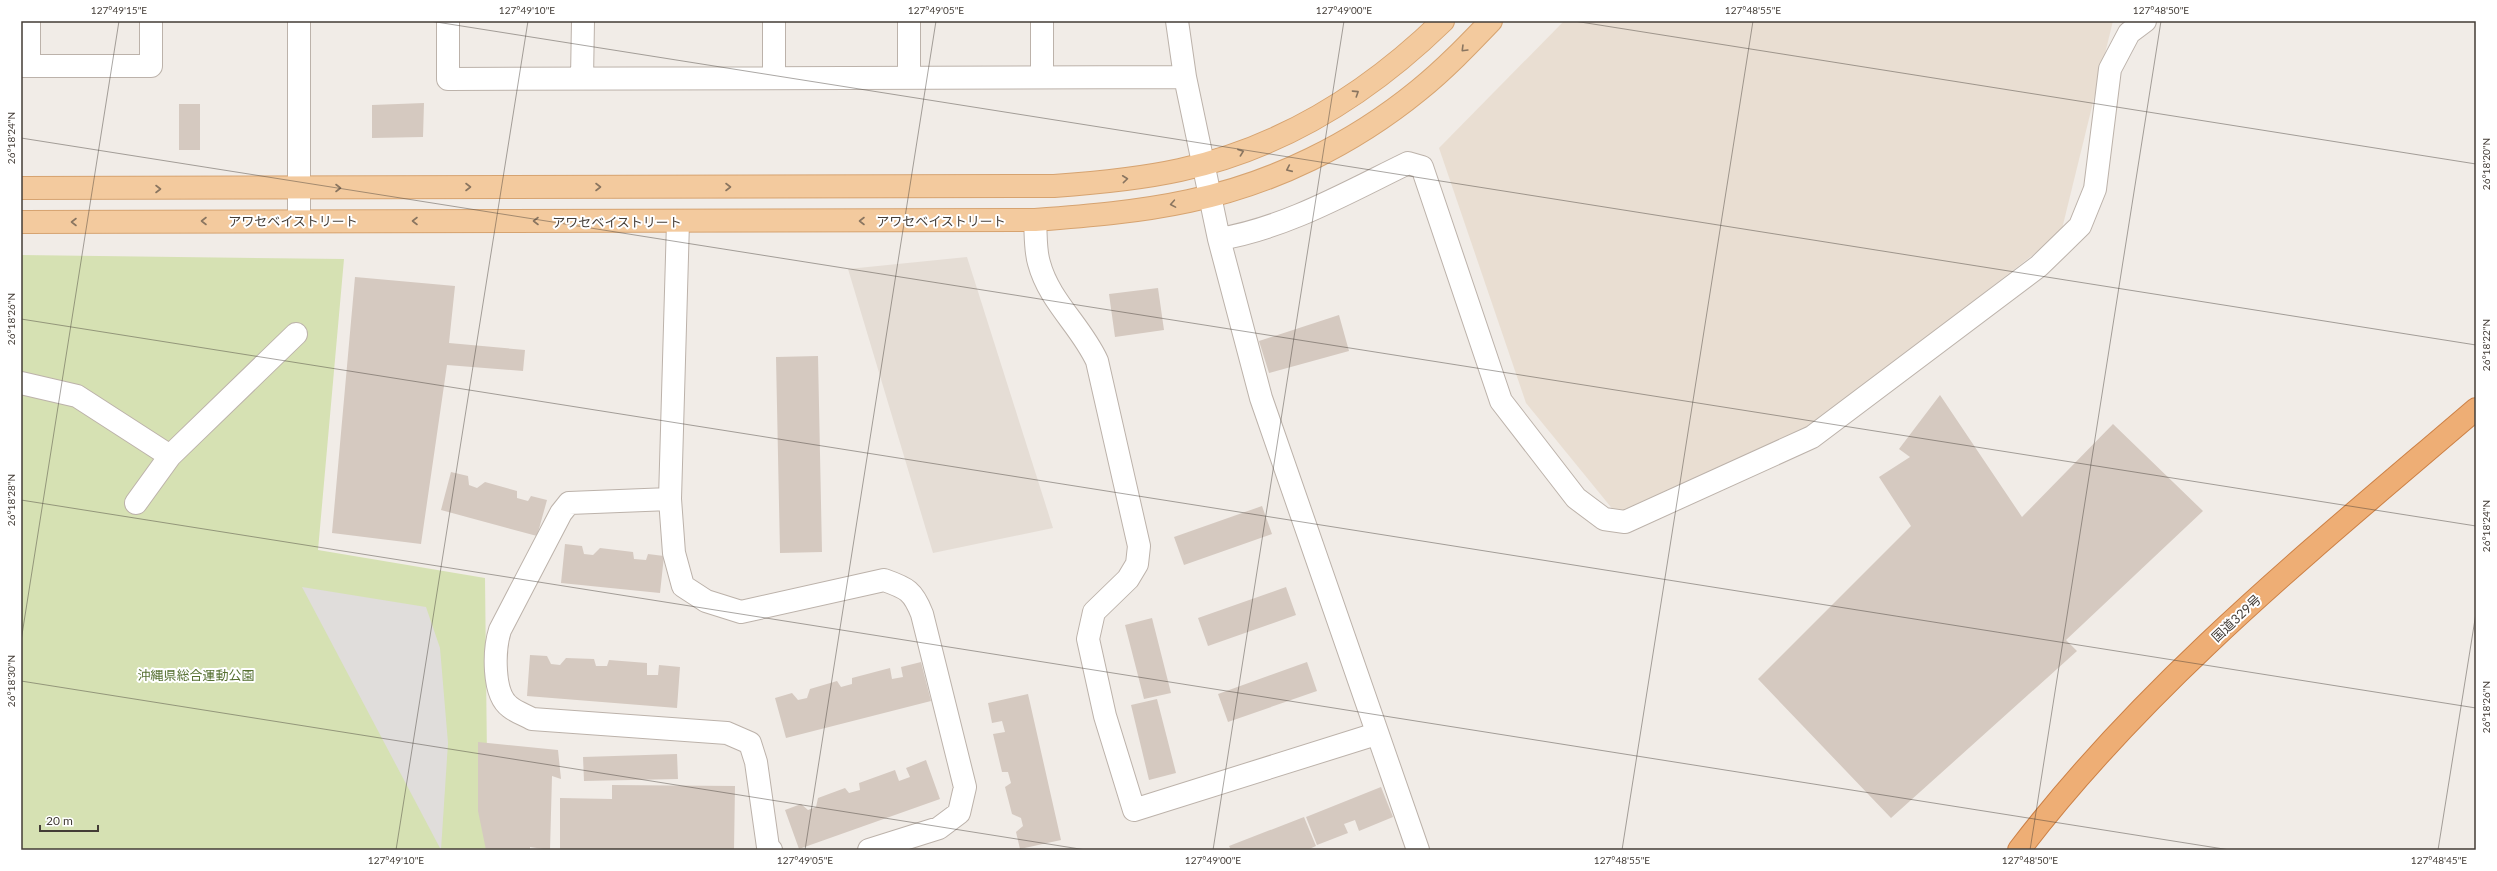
<svg xmlns="http://www.w3.org/2000/svg" width="2497" height="871" viewBox="0 0 2497 871" font-family="Lato,'Noto Sans JP',sans-serif">
	<style>
		.residential { fill: #e5ddd5 }
		.education { fill: #e9ded2 }
		.green { fill: #d6e1b3 }
		.parking { fill: #e0dddb }
		.building { fill: #d5c9c0 }
		.lines { fill: none; stroke-linecap: round; stroke-linejoin: round }
		.minor-casing { stroke: #bcb2aa; stroke-width: 24 }
		.major-casing { stroke: #d6a370; stroke-width: 24 }
		.highway-casing { stroke: #cc8046; stroke-width: 24 }
		.minor { stroke: #fff; stroke-width: 22 }
		.major { stroke: #f3ca9e; stroke-width: 22 }
		.highway { stroke: #eeae75; stroke-width: 22 }
		.oneway { stroke: #897560 }
		.ticks { fill: none; stroke: #433c36; stroke-width: 1; stroke-opacity: 0.45 }
		.labels { text-anchor: middle; stroke-width: 4; stroke-linejoin: round; paint-order: stroke }
		.street-label { font-size: 13px; fill: #433c36; stroke: #fff }
		.park-label { font-size: 13px; fill: #546f30; stroke: #fff }
		.neatline { fill: none; stroke: #433c36; stroke-width: 1.5 }
		.ticks-label { font-size: 10px; text-anchor: middle; fill: #433c36 }
	</style>
	<rect width="100%" height="100%" fill="#f1ece7"/>
	<path class="residential" d="M967,257L1053,528L933,553L848,269Z"/>
	<path class="education" d="M1564,21H2113L2061,233L1821,420L1619,517L1526,403L1439,148Z"/>
	<path class="green" d="M21,255L344,259L318,550L485,578L488,850H21Z"/>
	<path class="parking" d="M302,587L426,607L440,648L448,743L441,850Z"/>
	<path class="building" d="M424,103L423,137L372,138V105Z
		M179,104H200V150H179Z
		M355,277L455,286L449,343L525,350L523,371L447,365L421,544L332,533Z
		M1158,288L1164,330L1115,337L1109,294Z
		M1339,315L1349,351L1269,373L1259,341Z
		M818,356L822,552L780,553L776,357Z
		M1940,395L2022,517L2113,424L2203,511L2066,640L2077,651L1891,818L1758,679L1911,526L1879,477L1910,457L1899,449Z
		M451,472L468,476L469,485L477,488L485,482L517,491V498L528,501L531,496L547,500L537,536L441,510Z
		M1262,506L1272,534L1184,565L1174,537Z
		M565,544L582,546L584,554L593,555L600,548L633,552L634,559L646,560L648,554L664,556L660,593L561,583Z
		M1286,587L1296,615L1208,646L1198,618Z
		M1152,618L1171,693L1144,699L1125,625Z
		M530,655L547,656L551,664L560,665L566,658L594,659L596,666H607L609,660L647,663V675H658L659,665L680,667L677,708L527,696Z
		M921,662L931,701L786,738L775,698L792,693L798,700L807,698L810,689L837,681L841,687L852,684V678L890,668L892,679L903,677L901,667Z
		M1307,662L1317,691L1228,722L1218,694Z
		M1028,694L1061,840L1020,849L1016,832L1023,826L1021,818L1012,814L1005,787L1011,783L1008,772H1002L993,734L1005,732L1002,721L992,723L988,703Z
		M1157,699L1176,773L1149,780L1131,705Z
		M478,742L558,750L561,779L552,776L550,850L530,847V850H486L478,811Z
		M677,754L678,779L584,781L583,757Z
		M926,760L940,799L799,849L785,810L801,804L808,810L816,807L818,798L845,788L849,793L860,790L859,783L895,770L899,781L910,777L906,768Z
		M612,785L735,786L734,850H560V798L612,799Z
		M1381,787L1393,817L1359,831L1355,820L1344,824L1348,833L1317,845L1306,817Z
		M1304,817L1316,846L1307,850H1231L1229,846Z"/>
	<g class="lines">
		<defs>
			<path id="minor" d="M299,21V221
				M448,21V79L1185,77
				M774,21V77
				M1042,21V77
				M1177,21L1185,77L1219,239L1261,398L1418,850
				M21,66H151V21
				M29,66V21
				M909,76V21
				M582,78L583,21
				M1035,220C1036,234 1035,250 1039,263C1049,301 1081,326 1097,361L1139,546L1137,564L1128,579L1094,612L1088,639L1105,716L1134,810L1376,734
				M678,222L670,499L674,553L683,586L706,601L741,612L884,580C907,588 913,591 922,614L965,787L959,813L939,828L869,850
				M1219,239C1286,228 1348,192 1408,163L1422,167L1501,401L1576,498L1604,519L1625,522L1812,437L2039,266L2080,226L2095,189L2110,69L2129,33L2145,21
				M21,383L77,396L170,456
				M670,499L569,503L561,513L500,630C494,649 492,694 510,707C516,712 525,715 532,719L727,733L750,743L756,762L768,847L771,850
				M136,503L170,456L296,334"/>
			<path id="major" d="M21,188L1054,186C1096,183 1139,179 1180,170C1282,148 1370,92 1443,21
				M21,222L1035,220C1087,216 1138,212 1189,201C1272,184 1353,144 1419,90C1445,69 1468,45 1491,21"/>
			<path id="highway" d="M2019,850C2148,681 2315,547 2476,409"/>
		</defs>
		<use href="#minor" class="minor-casing"/>
		<use href="#major" class="major-casing"/>
		<use href="#highway" class="highway-casing"/>
		<use href="#minor" class="minor"/>
		<use href="#major" class="major"/>
		<use href="#highway" class="highway"/>
	</g>
	<defs><path id="oneway-chevron" d="M-2-3.5L2.5 0L-2 3.5" fill="none" stroke-width="1.6" stroke-linecap="round" stroke-linejoin="round"/></defs>
	<g class="oneway">
		<use href="#oneway-chevron" transform="translate(1464 49) rotate(135)"/>
		<use href="#oneway-chevron" transform="translate(1356 93) rotate(-33)"/>
		<use href="#oneway-chevron" transform="translate(1241 152) rotate(-20)"/>
		<use href="#oneway-chevron" transform="translate(1289 169) rotate(156)"/>
		<use href="#oneway-chevron" transform="translate(1125 179) rotate(-6)"/>
		<use href="#oneway-chevron" transform="translate(468 187)"/>
		<use href="#oneway-chevron" transform="translate(598 187)"/>
		<use href="#oneway-chevron" transform="translate(728 187)"/>
		<use href="#oneway-chevron" transform="translate(338 188)"/>
		<use href="#oneway-chevron" transform="translate(158 189)"/>
		<use href="#oneway-chevron" transform="translate(1173 204) rotate(170)"/>
		<use href="#oneway-chevron" transform="translate(204 221) rotate(180)"/>
		<use href="#oneway-chevron" transform="translate(415 221) rotate(180)"/>
		<use href="#oneway-chevron" transform="translate(536 221) rotate(-180)"/>
		<use href="#oneway-chevron" transform="translate(862 221) rotate(180)"/>
		<use href="#oneway-chevron" transform="translate(74 222) rotate(180)"/>
	</g>
	<path class="ticks" d="M430,21L2476,345M1574,21L2476,164M21,138L2476,526M21,319L2476,708M21,500L2230,850M21,641L119,21M21,681L1086,850M396,850L528,21M805,850L936,21M1213,850L1344,21M1622,850L1753,21M2030,850L2161,21M2438,850L2476,613"/>
	<g class="labels">
		<g class="street-label">
			<text x="293" y="226">アワセベイストリート</text>
			<text x="941" y="226">アワセベイストリート</text>
			<text x="617" y="227">アワセベイストリート</text>
			<text transform="translate(2236 618) rotate(-43)" y="5">国道329号</text>
		</g>
		<g class="park-label">
			<text x="196" y="680">沖縄県総合運動公園</text>
		</g>
	</g>
	<rect width="2497" height="871" fill="none" stroke="#ffffff" stroke-width="44"/>
	<path d="M40 825v6h58v-6" fill="none" stroke="#433c36" stroke-width="2"/>
	<text x="46" y="825" font-size="12" fill="#433c36" stroke="#ffffff" stroke-width="3" paint-order="stroke">20 m</text>
	<rect x="22" y="22" width="2453" height="827" class="neatline"/>
	<g class="ticks-label">
		<text x="119" y="14">127°49'15"E</text>
		<text x="527" y="14">127°49'10"E</text>
		<text x="936" y="14">127°49'05"E</text>
		<text x="1344" y="14">127°49'00"E</text>
		<text x="1753" y="14">127°48'55"E</text>
		<text x="2161" y="14">127°48'50"E</text>
		<text transform="translate(11 138) rotate(-90)" y="4">26°18'24"N</text>
		<text transform="translate(2486 164) rotate(-90)" y="4">26°18'20"N</text>
		<text transform="translate(11 319) rotate(-90)" y="4">26°18'26"N</text>
		<text transform="translate(2486 345) rotate(-90)" y="4">26°18'22"N</text>
		<text transform="translate(11 500) rotate(-90)" y="4">26°18'28"N</text>
		<text transform="translate(2486 526) rotate(-90)" y="4">26°18'24"N</text>
		<text transform="translate(11 681) rotate(-90)" y="4">26°18'30"N</text>
		<text transform="translate(2486 707) rotate(-90)" y="4">26°18'26"N</text>
		<text x="396" y="864">127°49'10"E</text>
		<text x="805" y="864">127°49'05"E</text>
		<text x="1213" y="864">127°49'00"E</text>
		<text x="1622" y="864">127°48'55"E</text>
		<text x="2030" y="864">127°48'50"E</text>
		<text x="2439" y="864">127°48'45"E</text>
	</g>
</svg>
